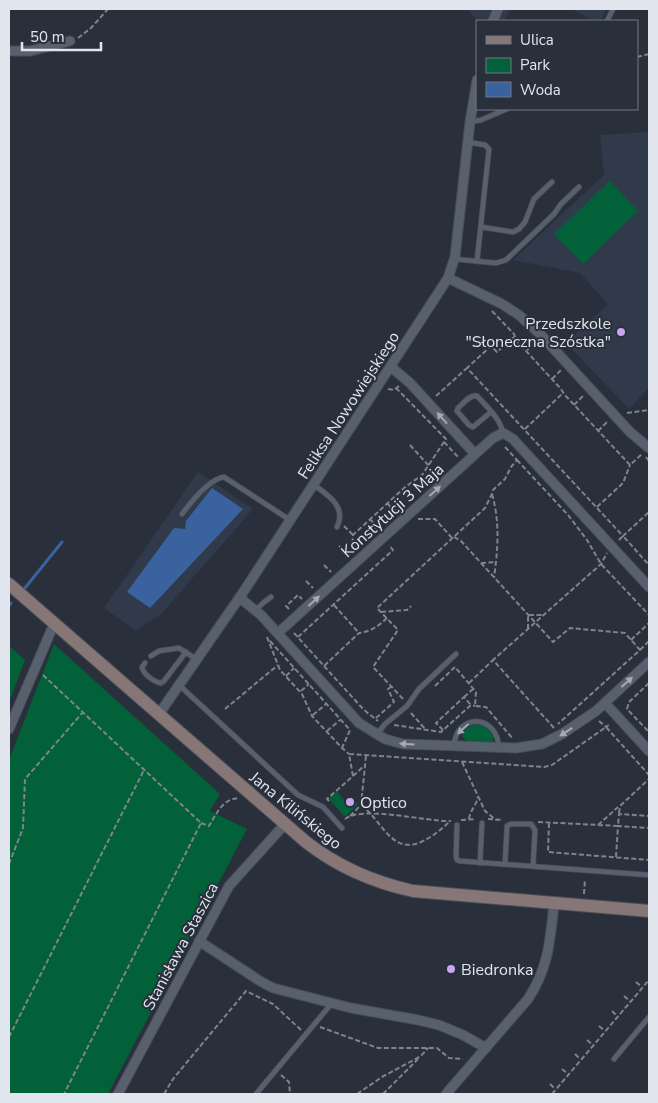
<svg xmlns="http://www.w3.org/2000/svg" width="658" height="1103" viewBox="0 0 658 1103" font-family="'Nunito Sans',sans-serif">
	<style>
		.built { fill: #303a4b }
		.green { fill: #036139 }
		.water { fill: #3a629f }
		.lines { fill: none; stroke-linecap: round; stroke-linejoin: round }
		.stream { stroke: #3a629f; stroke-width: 3 }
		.service-casing { stroke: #484d57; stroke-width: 6 }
		.minor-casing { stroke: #484d57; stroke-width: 11 }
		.secondary-casing { stroke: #484d57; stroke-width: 14 }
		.path { stroke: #7e848e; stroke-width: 2; stroke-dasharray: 5 2.5; stroke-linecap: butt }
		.service { stroke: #59606d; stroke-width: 4.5 }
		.minor { stroke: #59606d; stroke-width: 9 }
		.secondary { stroke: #877676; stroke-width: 12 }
		.oneway { fill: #a4a9b3 }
		.poi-dot { fill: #c8a6ef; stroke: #29303c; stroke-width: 2 }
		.labels { text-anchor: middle; stroke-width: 4; stroke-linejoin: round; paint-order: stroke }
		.poi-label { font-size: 16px; fill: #e1e5ed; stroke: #29303c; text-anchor: start }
		.street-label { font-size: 16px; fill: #e1e5ed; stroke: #29303c }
	</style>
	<rect width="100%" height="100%" fill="#29303c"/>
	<path class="built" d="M467,9H510L505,21H478Z
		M572,9H606L601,21H594Z
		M649,132V388L629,409L566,343L608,304L580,273L513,260L604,175L600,135Z
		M198,472L253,509L161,614L136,631L104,608Z"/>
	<path class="green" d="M610,181L638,211L583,264L554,234Z
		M54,644L220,794L210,811L247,829L108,1094H9V760Z
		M9,646L25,660L9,702Z
		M477,724C486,726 491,729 494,737L492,742C484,744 466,745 462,736C463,729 470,725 477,724Z
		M338,791V793L351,807L356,802L358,804L346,816H344L329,799Z"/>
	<path class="water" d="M212,488L243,509L150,608L127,592L174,528L185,529L186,521Z"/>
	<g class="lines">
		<path class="stream" d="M25,588L62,542
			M9,606L11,603"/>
		<defs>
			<path id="service" d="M607,21L613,9
				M470,122L481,120L507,109
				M468,142L485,145L489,149L477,261
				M481,227L513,232L519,229L525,222L534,199L552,182
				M454,259L496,263L506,260L554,214L561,204L579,187
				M491,412L473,427L469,425L457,411L458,408C463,404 470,394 477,396C487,407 500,418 503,433
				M314,485C328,495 347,507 337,527
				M182,514C191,502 209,479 224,477L290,520
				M256,610L263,603L271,597
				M151,656L159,651L179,648L196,659
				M145,663L142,667C143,674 154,682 161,683L164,681L186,652
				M179,685L298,795L323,807L342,828
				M377,734L385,724L407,706L419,689L456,654
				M454,746C456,713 497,713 499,748
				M457,825L456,856L457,860L460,861L649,875
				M480,863L482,823
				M505,864L507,826L511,824H531L535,830L533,866
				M614,1059L649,1017
				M256,1094L332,1003"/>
			<path id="minor" d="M493,21L498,9
				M9,51H30L70,41
				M448,278L502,304L519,315L541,335L630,432L649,448
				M391,367L410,383L475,454
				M240,598L261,615L359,723L385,739L403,744L516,748L542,744L562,734L596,711L649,662
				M278,633L493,438L503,433L513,439L649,587
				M605,703L649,751
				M159,714L244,591L448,278L455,257L470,122L477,80
				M9,729L54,624
				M199,941L260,981L273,988L351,1008L418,1020L439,1025L463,1035L486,1048
				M118,1094L229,886L285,824
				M446,1094L528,999C549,967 550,940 554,904"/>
			<path id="secondary" d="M9,584L306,842C338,867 372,882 413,891L649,911"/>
		</defs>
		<use href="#service" class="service-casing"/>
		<use href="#minor" class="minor-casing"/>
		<use href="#secondary" class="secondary-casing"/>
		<path class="path" d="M78,38L91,28L108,9
			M637,57L649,54
			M492,311L514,334L516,340L561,389L564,394L630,465L642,454
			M514,337L497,352L491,346L467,368L623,536L649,512
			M527,350L534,343
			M552,379L561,370
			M388,389L394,390L399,386
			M436,396L467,368
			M574,405L583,396
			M627,413L649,410
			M525,429L563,393
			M598,431L607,422
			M444,442L459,458
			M410,445L429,466
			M646,457L649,461
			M517,460L568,515L587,540L601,564L649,615
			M412,483L417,489
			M492,494C500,522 498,549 494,578
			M388,504L394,511
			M597,507L623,483L630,465
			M392,513L396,509
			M370,519L377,527
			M418,519H435L452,538
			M344,526L353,535
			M375,529L379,525
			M454,537L461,541L553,642L570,628L625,633L640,650L558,724
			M619,540L623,536L649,565
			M339,546L349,557
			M352,551L353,535L404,488L422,475L446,439L396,388
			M481,563L496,562
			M324,565L331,572
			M306,581L313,588
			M334,605L359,633
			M289,609L286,606L298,595L302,599
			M381,612L407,610L411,606
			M528,629V615H544
			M294,633L324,666L359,633C370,632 379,626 387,618
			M267,637L280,670L302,694L312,716L342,748L349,754
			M298,637L393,550L389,545
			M631,640L649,623
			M270,641L350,730L342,748
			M640,650L649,641
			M324,666L364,710L378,721
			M43,675L201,823L64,1094
			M286,676L294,668
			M469,683L493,660
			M649,683L629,702L627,709L649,732
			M435,686L455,667L476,692L475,706L486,707L513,739
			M301,691L309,684
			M464,697L473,689
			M403,699L373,667L398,630L377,608L485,508L492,494L493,490L505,479L511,467L517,460L505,447
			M225,709L278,665
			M411,713L426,730
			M313,715L326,704
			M376,718L394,702L388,689L392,686
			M599,721L606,727L610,724
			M394,725L441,732L471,705L475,706
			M554,728L493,660L601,564L607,553
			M443,730L436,723L464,697L471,705
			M327,731L340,720
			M462,762L485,811L496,820
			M353,776L364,766
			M329,801L327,799L353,776L349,754L544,767L552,765L606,727L649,775
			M361,805C382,820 391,855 421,842C432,837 441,830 449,822
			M619,813L620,806L649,779
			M350,816L361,805L366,756
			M345,819C363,805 426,822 451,821
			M469,819C470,810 477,805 478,796
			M488,819L503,820
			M461,820L476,819
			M538,822L618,826L619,814L649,816
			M201,823L209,826C217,813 222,799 239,798
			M549,823L548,852L649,860
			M598,825L618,807
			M616,857L618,826L649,828
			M9,864L23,828L25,779L83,712
			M584,894L585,879
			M636,982L642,987
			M624,996L630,1001
			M612,1011L617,1016
			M599,1026L605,1031
			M320,1027L378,1048H437L449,1058L463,1059
			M9,1037L144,770
			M587,1040L593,1045
			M575,1054L580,1059
			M562,1069L568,1074
			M281,1075L289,1082L290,1094
			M550,1084L555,1089
			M164,1094L173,1079L246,991L273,1004L301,1030
			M357,1094L382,1077L421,1056L428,1048
			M383,1094L420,1057
			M552,1094L649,980"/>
		<use href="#service" class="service"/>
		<use href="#minor" class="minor"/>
		<use href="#secondary" class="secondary"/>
	</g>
	<defs><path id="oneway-solid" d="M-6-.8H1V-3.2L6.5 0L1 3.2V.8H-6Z" transform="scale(1.25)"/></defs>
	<g class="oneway">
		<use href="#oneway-solid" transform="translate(442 418) rotate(-132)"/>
		<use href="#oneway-solid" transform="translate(435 491) rotate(-42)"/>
		<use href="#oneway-solid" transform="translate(314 601) rotate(-42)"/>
		<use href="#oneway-solid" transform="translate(627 682) rotate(-42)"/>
		<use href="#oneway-solid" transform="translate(463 729) rotate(138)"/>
		<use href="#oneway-solid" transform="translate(566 732) rotate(147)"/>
		<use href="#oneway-solid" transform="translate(407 744) rotate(-176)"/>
	</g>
	<g class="poi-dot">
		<circle cx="621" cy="332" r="5"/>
		<circle cx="350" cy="802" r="5"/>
		<circle cx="451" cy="969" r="5"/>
	</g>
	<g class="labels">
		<g class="poi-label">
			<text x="611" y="329" text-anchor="end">Przedszkole<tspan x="611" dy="18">"Słoneczna Szóstka"</tspan></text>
			<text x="360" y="808">Optico</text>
			<text x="461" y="975">Biedronka</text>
		</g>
		<g class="street-label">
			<text transform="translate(348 405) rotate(-57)" y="6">Feliksa Nowowiejskiego</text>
			<text transform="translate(392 510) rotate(-42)" y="6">Konstytucji 3 Maja</text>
			<text transform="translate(296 810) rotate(39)" y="6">Jana Kilińskiego</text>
			<text transform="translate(180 946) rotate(-62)" y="6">Stanisława Staszica</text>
		</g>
	</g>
	<rect width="658" height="1103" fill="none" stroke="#e1e5ed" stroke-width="20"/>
	<rect x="476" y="20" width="162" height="90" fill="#29303c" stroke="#737883"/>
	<rect x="486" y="36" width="25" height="8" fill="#877676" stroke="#737883"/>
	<text x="520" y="45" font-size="15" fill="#e1e5ed">Ulica</text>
	<rect x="486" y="58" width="25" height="15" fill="#036139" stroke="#737883"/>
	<text x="520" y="70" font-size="15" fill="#e1e5ed">Park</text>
	<rect x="486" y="82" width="25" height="15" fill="#3a629f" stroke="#737883"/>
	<text x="520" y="95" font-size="15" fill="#e1e5ed">Woda</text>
	<path d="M22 42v8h79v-8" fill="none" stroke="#e1e5ed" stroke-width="2.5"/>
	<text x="30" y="42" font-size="15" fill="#e1e5ed" stroke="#29303c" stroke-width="4" paint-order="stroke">50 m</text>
</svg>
